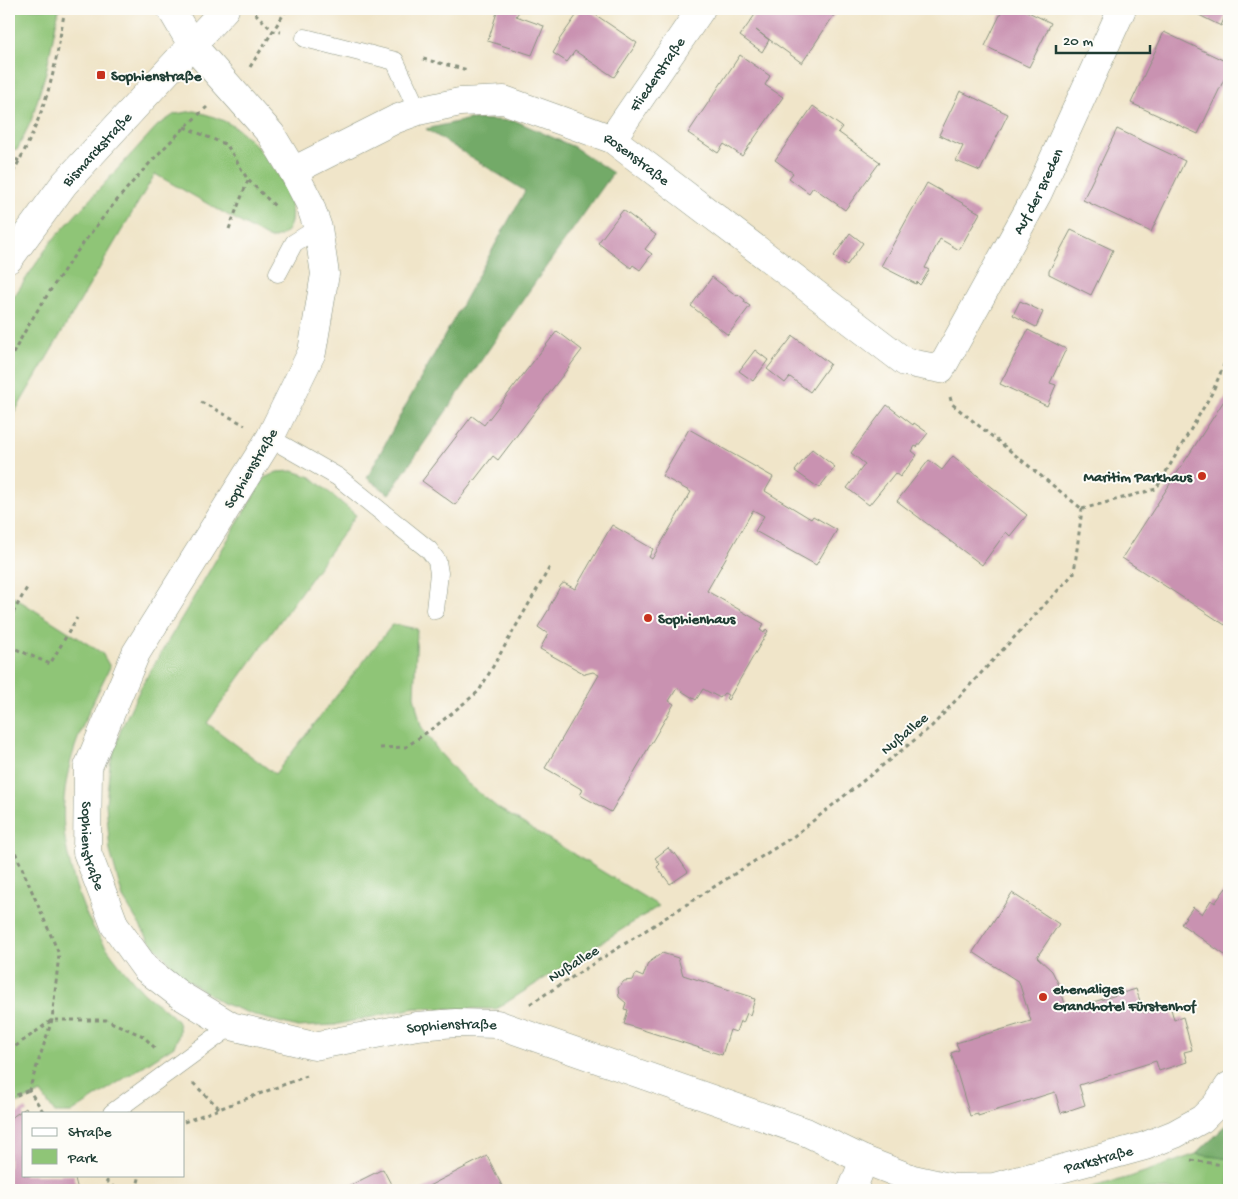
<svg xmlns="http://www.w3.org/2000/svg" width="1238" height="1199" viewBox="0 0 1238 1199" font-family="'Gochi Hand',sans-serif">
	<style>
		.green { fill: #8fc577; stroke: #578156 }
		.forest { fill: #73aa68; stroke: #49744e }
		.building { fill: #c992b1 }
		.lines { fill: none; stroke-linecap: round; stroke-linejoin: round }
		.lane-casing { stroke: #88917e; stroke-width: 19 }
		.street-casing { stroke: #88917e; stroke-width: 29 }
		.secondary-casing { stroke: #88917e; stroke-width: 29 }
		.path { stroke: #88917e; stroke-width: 3; stroke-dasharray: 4 4; stroke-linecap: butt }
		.lane { stroke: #fff; stroke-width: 18 }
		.street { stroke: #fff; stroke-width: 28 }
		.secondary { stroke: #fff; stroke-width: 28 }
		.poi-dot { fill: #c8321e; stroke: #fdfcf7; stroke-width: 2 }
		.labels { text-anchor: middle; stroke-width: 4; stroke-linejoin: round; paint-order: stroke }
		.street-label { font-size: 15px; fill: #1f3d34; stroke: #fdfcf7 }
		.poi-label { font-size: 15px; font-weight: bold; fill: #1f3d34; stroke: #fdfcf7; text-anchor: start }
	</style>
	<rect width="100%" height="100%" fill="#fdfcf7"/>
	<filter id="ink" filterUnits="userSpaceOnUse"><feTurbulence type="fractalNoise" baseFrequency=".02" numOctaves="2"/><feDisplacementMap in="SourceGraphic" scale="10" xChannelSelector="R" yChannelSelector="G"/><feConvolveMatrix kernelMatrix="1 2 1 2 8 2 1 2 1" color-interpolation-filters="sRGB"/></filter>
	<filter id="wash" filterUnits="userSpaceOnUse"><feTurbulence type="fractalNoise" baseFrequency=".0096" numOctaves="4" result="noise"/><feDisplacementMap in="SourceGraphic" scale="20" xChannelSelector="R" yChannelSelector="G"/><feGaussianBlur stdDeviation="1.12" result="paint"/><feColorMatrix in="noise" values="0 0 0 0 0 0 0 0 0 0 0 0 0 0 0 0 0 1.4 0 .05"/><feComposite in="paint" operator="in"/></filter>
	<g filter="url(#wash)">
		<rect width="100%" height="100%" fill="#f0e5c9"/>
		<path class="green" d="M9,9H59L46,72L31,121L17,150L9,148Z
			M194,111C209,115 227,120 240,131C262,149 296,190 291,221C289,233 281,237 270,239L155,174L9,422V304L50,243L157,126L175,114Z
			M293,471L311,477L356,515L207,723L275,774L393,624L417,629L414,696L421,726L439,752L467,783L498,808L659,906L496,1009L415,1008L334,1025L298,1027L260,1017L222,1003L183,977L149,940L123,898L110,851L106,803L110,764L121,729L141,687L264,478L277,472Z
			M9,594L102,653L110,667C84,720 59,770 64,830C66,855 77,895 88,918C102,944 121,967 140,989C150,1001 167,1008 177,1021C182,1030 178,1038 174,1046L71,1113H55L41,1093L9,1107Z
			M1229,1123V1190H1081L1130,1177L1196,1154Z"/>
		<path class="forest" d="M470,119L516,121L574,147L613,173L536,281L389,494L367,478L401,414L525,191L426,129Z
			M1229,1123V1159L1196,1154Z"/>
		<g id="blocks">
			<path class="building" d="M498,9H521L516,16L544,26L532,55L488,41Z
				M581,9H587L637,43L614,77L575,51L567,62L553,53L560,41L559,40Z
				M759,9H838L802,63L756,30L769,40L762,52L740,36Z
				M1003,9H1022L1051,23L1029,67L985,46Z
				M1187,9H1228L1221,26Z
				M1164,32L1229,63V69L1198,134L1131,103Z
				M740,55L770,76L765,85L783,97L742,156L724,144L718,153L688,133Z
				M960,91L1008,114L980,171L956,161L963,146L939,135Z
				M813,106L842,127L838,132L880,162L845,210L813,187L809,193L789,178L793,173L775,160Z
				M1117,129L1185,161L1151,232L1083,200Z
				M927,183L980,213L959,250L940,239L925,268L929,270L920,285L917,282L916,284L881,266Z
				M623,210L656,235L645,249L652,254L640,270L633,265L631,268L598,243Z
				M1071,230L1113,250L1091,295L1049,274V271Z
				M850,233L863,243L847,265L834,256Z
				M712,277L737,296L738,294L745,300L744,302L750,306L728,335L691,306Z
				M1020,301L1043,312L1036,327L1013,315Z
				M1028,330L1066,349L1050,383L1056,385L1047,406L1000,384Z
				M557,331L582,350L498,460L493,456L455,505L422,481L472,416L484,425Z
				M793,336L830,364L810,392L790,377L785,383L767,369Z
				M755,350L768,360L753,381L739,371Z
				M1229,393V618L1225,625L1122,558Z
				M887,405L913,425L914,423L928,433L917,447L915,446L912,451L917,455L900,477L895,473L869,505L847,488L865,464L851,453Z
				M689,429L773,477L765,491L811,519L813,516L837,530L816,565L755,531L764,516L753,510L707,591L764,624L760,630L764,633L766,629L768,631L728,700L726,698L728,695L724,693L720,698L703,689L696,700L677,688L669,701L674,704L611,812L580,795L583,790L545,768L599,675L593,672L585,674L540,649L548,634L538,627L549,609V607L561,585L564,583L575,589L612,525L653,549L649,557L652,559L691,492L662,476Z
				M812,449L835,467L819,488L795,471Z
				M953,456L1027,515L1010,536L1006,532L982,565L897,501L929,460L942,470Z
				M668,848L674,855L675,853L688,872L670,884L657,867L660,864L655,858Z
				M1226,888L1229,891V958L1181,924L1193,907L1202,914L1211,900L1215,903Z
				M1012,893L1059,924L1037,957L1052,971L1059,985L1067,1010L1136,989L1144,1013L1170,1005L1174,1020L1183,1017L1192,1050L1184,1052L1187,1062L1159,1071L1156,1061L1079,1085L1085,1105L1061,1113L1055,1092L978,1116V1114L970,1116L951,1053L959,1050L956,1043L1031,1021L1019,982L973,952Z
				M662,953L678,958L683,975L752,997L751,998L755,999L750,1015L747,1013L743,1023L740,1021L736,1032L730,1030L722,1055L624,1024L628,1010L624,1009L626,1003L619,997L618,988L624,981L633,980L636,974L643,977L648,963Z
				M26,1108L28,1113H24V1175H74L78,1190H9V1119Z
				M487,1156L504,1190H421Z
				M383,1169L394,1190H341Z"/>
		</g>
	</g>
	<g filter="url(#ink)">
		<use href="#blocks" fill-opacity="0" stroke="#88917e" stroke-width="1"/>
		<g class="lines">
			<defs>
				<path id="lane" d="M305,38L395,61L418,111
					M278,273L294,243L318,228
					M270,438L338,477L429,550L437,561L439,573L435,610
					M112,1113L231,1026"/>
				<g id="street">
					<path id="s1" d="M171,9L192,45L271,134L293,171L309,202L318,228L325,274L312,352L270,438L136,653L88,767L87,852L115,926L146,969L180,995L231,1026L314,1046L417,1026L456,1023L497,1024L806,1132L864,1160L913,1179L953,1188L994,1187L1145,1146L1175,1134L1202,1119L1216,1105L1229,1086"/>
					<path id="s2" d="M612,139L701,9"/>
					<path id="s3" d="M293,171L396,119L418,111L460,102L504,100L612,139L905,362L941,369L1038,193L1122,9"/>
					<path d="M852,1190L864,1160"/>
				</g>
				<g id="secondary">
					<path id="s4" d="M9,259L64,184L225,9"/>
				</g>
			</defs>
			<use href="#lane" class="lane-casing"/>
			<use href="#street" class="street-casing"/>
			<use href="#secondary" class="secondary-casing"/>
			<path class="path" d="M255,13L273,31L281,32
				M423,59L468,70
				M250,67L287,9
				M184,127L227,145L248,180L275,206
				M9,155L19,161
				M9,179C28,147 44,110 53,73C58,52 61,30 65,9
				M229,229L248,180
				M9,361C19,342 29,323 41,305C87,232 143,164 207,107
				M950,397L952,404L1082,509
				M201,402L245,425
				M1082,509L1156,489L1212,393L1229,353
				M9,620L28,586
				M9,646L50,664L77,618
				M380,748L406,747L437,725L479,691L551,565
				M9,838L59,954L52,1020L29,1090L44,1113
				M530,1004L794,836L932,726L1074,573L1082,509
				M9,1051L52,1020H106L143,1036L157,1050
				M193,1083L220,1109
				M9,1098L29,1090
				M184,1122L307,1076
				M1191,1160L1229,1166
				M100,1175L117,1190
				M136,1190L140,1175"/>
			<use href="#lane" class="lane"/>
			<use href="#street" class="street"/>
			<use href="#secondary" class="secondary"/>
		</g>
	</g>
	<g class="poi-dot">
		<rect x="96" y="70" width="10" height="10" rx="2.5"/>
		<circle cx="1202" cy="476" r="5"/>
		<circle cx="648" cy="618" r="5"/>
		<circle cx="1043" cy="997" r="5"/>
	</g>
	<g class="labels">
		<g class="street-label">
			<text dy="5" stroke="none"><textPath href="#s2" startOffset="79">Fliederstraße</textPath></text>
			<text dy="5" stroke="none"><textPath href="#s4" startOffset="141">Bismarckstraße</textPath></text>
			<text dy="5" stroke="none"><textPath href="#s3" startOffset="372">Rosenstraße</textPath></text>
			<text dy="5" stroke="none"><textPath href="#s3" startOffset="948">Auf der Breden</textPath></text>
			<text transform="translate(250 468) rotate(-59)" y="5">Sophienstraße</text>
			<text transform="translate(904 733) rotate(-40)" y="5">Nußallee</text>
			<text dy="5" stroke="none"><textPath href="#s1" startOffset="944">Sophienstraße</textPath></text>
			<text transform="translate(573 963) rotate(-32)" y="5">Nußallee</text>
			<text dy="5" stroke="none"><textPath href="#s1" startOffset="1409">Sophienstraße</textPath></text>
			<text dy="5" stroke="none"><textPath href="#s1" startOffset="2089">Parkstraße</textPath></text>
		</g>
		<g class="poi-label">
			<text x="111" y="80">Sophienstraße</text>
			<text x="1192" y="481" text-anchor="end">Maritim Parkhaus</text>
			<text x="658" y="623">Sophienhaus</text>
			<text x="1053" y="993">ehemaliges<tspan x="1053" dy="17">Grandhotel Fürstenhof</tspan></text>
		</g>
	</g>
	<rect width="1238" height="1199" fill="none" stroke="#fdfcf7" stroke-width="30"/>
	<rect x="22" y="1112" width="162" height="65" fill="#fdfcf7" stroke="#a4b0a9"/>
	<rect x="32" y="1128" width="25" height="8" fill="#ffffff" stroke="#a4b0a9"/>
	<text x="68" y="1136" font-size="15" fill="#1f3d34">Straße</text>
	<rect x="32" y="1149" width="25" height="15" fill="#8fc577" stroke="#a4b0a9"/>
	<text x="68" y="1162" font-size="15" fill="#1f3d34">Park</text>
	<path d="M1056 45v8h94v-8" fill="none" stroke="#1f3d34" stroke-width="2.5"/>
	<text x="1063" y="45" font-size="15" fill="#1f3d34" stroke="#fdfcf7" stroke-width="4" paint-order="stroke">20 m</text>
</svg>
